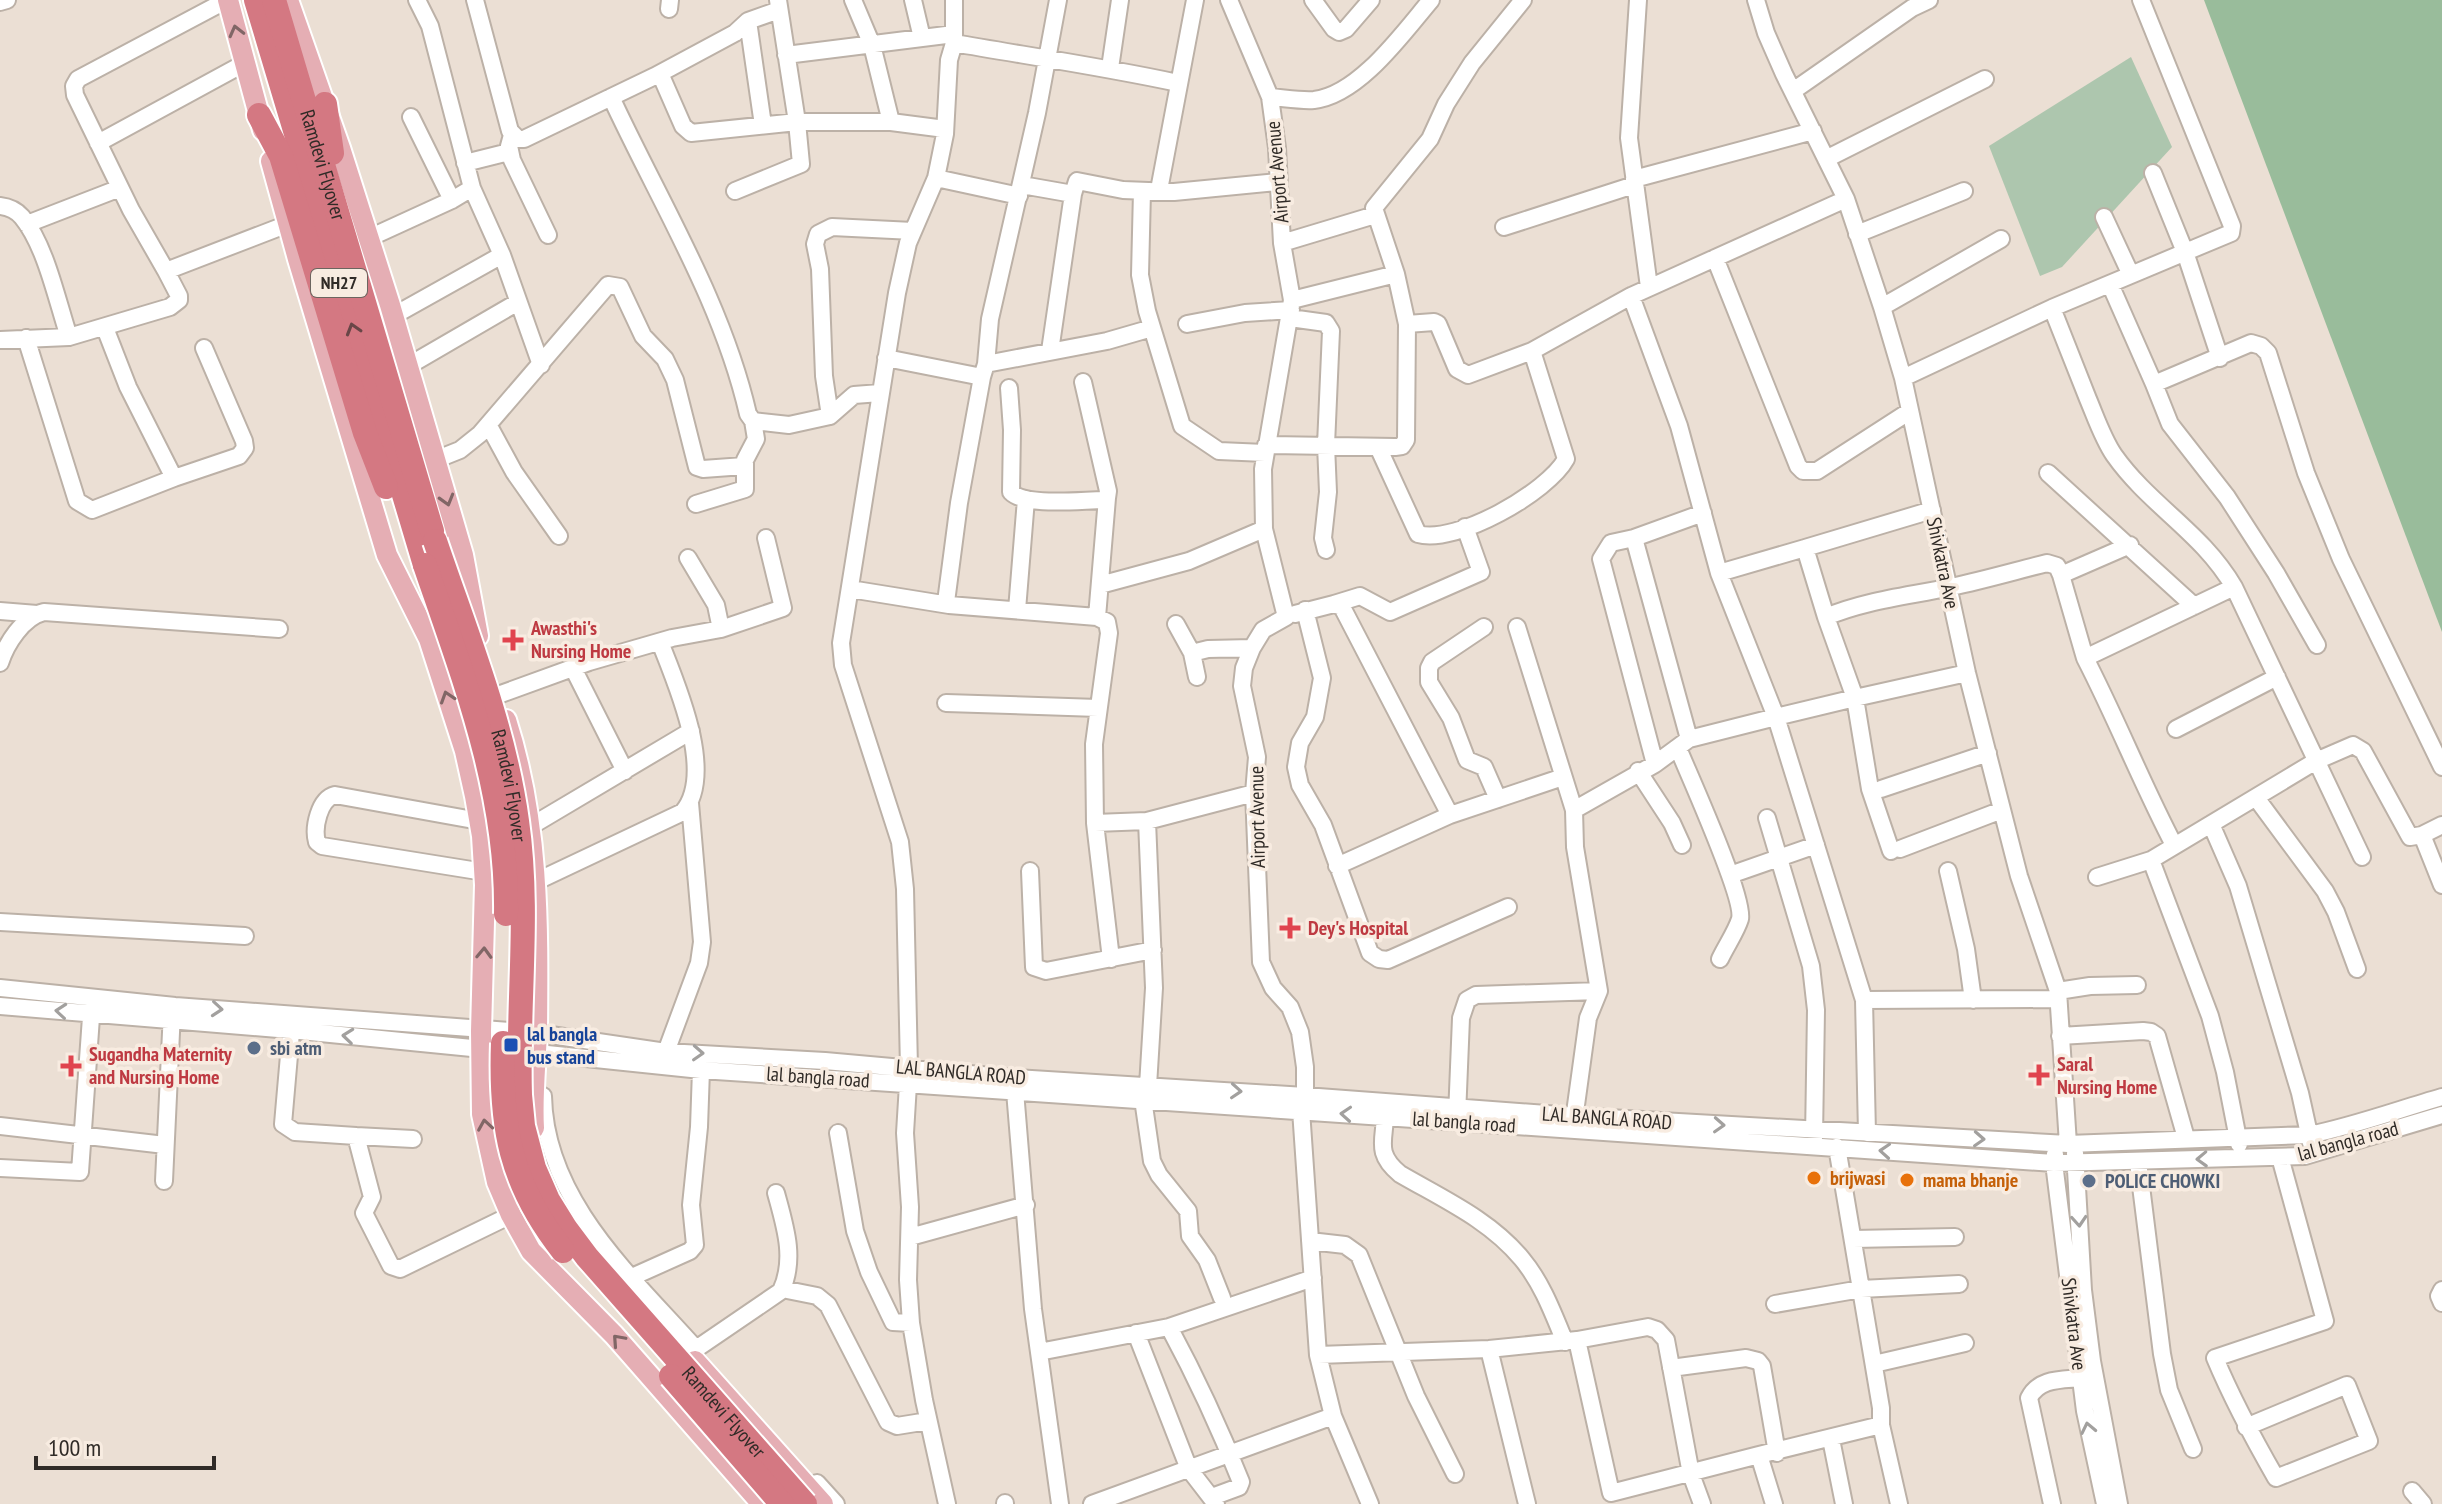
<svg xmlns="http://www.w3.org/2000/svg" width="2442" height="1504" viewBox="0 0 2442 1504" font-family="'PT Sans Narrow',sans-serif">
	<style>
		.green { fill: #adc6ae }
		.forest { fill: #99bc9b }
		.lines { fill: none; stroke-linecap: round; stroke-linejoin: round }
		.minor-casing { stroke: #bcb1a7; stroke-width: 20 }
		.major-casing { stroke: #fff; stroke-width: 24 }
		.highway-casing { stroke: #fff; stroke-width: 28 }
		.minor { stroke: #fff; stroke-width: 16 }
		.major { stroke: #e5aeb4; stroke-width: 20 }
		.highway { stroke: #d47882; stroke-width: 24 }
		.highway-bridge-casing { stroke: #fff; stroke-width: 28; stroke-linecap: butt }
		.highway-bridge { stroke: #d47882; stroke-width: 24 }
		.oneway { stroke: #816666 }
		.oneway2 { stroke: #694647 }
		.oneway3 { stroke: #a2a09e }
		.health-dot { fill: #e0444e; stroke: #f8ece1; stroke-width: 3 }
		.transit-dot { fill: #1a4fb4; stroke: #f8ece1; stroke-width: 3 }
		.service-dot { fill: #5c6f8a; stroke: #f8ece1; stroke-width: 3 }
		.food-dot { fill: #e8710a; stroke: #f8ece1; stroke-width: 3 }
		.labels { text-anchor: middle; stroke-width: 7; stroke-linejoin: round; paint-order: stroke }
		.shield { fill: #f8ece1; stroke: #6c655f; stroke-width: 2 }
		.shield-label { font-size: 18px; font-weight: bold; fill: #302b27 }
		.street-label { font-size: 20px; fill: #302b27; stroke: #f8ece1 }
		.health-label { font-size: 20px; font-weight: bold; fill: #be3a42; stroke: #f8ece1; text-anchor: start }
		.transit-label { font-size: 20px; font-weight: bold; fill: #164399; stroke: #f8ece1; text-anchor: start }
		.service-label { font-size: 20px; font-weight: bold; fill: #4e5e75; stroke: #f8ece1; text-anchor: start }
		.food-label { font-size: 20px; font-weight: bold; fill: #c56008; stroke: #f8ece1; text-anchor: start }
	</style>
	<rect width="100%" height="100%" fill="#ebdfd4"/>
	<path class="green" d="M2131,57L2172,147L2062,267L2040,276L1989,146Z"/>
	<path class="forest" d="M2204,0H2442V632Z"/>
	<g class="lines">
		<defs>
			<path id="minor" d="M417,0L430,26L472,188
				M475,0L510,131L518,139H524L655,76L662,78L683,126L691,133L797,122H891L945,129
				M853,0L872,45L891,122
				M913,0L922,38
				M1229,0L1270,97L1277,148L1282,243L1292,300L1263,469L1264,529L1286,617L1263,630L1252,648L1244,668L1242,686L1257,757L1254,793L1261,962L1273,988L1290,1007L1300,1032L1305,1067V1096L1301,1110L1318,1355L1333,1416L1370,1504
				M1313,0L1334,29L1339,32L1346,29L1371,0
				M1638,0L1629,138L1649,287
				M1756,0L1766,33L1784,74L1846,199L1882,307L1903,378L1967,673L2019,876L2058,991L2068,1144
				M0,2L7,0
				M669,9L670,0
				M954,43C1028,56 1104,67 1178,83
				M786,55L954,34
				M1110,68L1120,0
				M655,76L735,33L748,21
				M1793,91L1912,8L1929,0
				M611,97C659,201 722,301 748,414L753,421L789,425L830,416L854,395L880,393
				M1270,97C1284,98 1300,101 1314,100C1359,95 1403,33 1431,0
				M411,117L452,200
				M763,125L748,21L779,10
				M512,135L509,146L512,160L548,235
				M98,143L245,63
				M1826,159L1985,79
				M465,163L509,152
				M2153,173L2185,252L2220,358
				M936,178L1019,196
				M1634,179L1813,131
				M1022,185L1073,194
				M1159,190L1195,0
				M735,191L801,164L797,122L778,0
				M1142,191L1140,275L1147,311L1182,426L1219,451L1265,453
				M0,206C9,207 16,210 22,217C46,246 57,301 69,337
				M2104,217L2131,275
				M27,224L120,188
				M1504,227L1634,185
				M1857,234L1964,191
				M369,238L452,200L472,188L502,255L393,316
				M1282,243L1375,215
				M502,255L541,365
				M1715,258L1798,466L1803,471H1817L1910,411
				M166,271L131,210L75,95L74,86L78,79L227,0
				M2110,284L2154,384L2251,343L2261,346L2268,353L2306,473L2341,559L2442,767
				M1631,296L1679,426L1719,573
				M1292,300L1396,274
				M1882,307L2001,239
				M1290,318L1326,323L1331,331L1326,445L1328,492L1323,538L1326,550
				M1187,324L1245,313L1291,310
				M1407,324L1434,322L1438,324L1457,369L1468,375L1532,351L1631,296L1846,199
				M26,338L77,501L92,510L174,478L128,387L105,328
				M0,340L69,337L170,307L179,300V296L166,271L288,224
				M1050,351L1073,194L1077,181L1123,190L1174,192L1277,182
				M886,358L982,377L986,364L990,319L1037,113L1058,0
				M986,364L1107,341L1152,328
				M408,366L518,302
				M982,377L959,503L946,602L949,605L1097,617L1107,622L1109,633L1094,744L1095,823L1111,959
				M1903,378L2052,308L2231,233L2232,226L2141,0
				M2154,384L2170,424L2227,497L2276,573L2317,645
				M1009,388L1012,430L1011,492C1025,507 1082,500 1103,500L1107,498L1108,491L1083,382
				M830,416L824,376L820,269L815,244L818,234L832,227L913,231
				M489,426L514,472L559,536
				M1266,445L1395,447L1402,446L1406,440L1407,324L1396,274L1374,208L1430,139L1446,104L1472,63L1523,0
				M1378,447L1418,534C1456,545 1548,492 1566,459L1532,351
				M435,460L460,450L480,434L608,285L620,287L643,336L665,359L675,380L697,467L703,469L744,466
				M2048,473L2194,606
				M174,478L239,456L245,448L244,441L204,348
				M696,504L745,489V460L756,439L753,421
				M1634,538L1689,739
				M1805,548L1932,510
				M688,558L716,605L721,629
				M2061,575L2130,545
				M1100,585L1189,561L1264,529
				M2234,587L2362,857
				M850,589L949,605
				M1334,604L1360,596L1390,612L1481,572L1465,527
				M1017,610L1026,499
				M1305,610L1322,678L1315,717L1300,743L1296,767L1300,785L1323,825L1370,953L1379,959L1388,960L1508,907
				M0,611L37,614
				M1295,614L1334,604L1342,607L1450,815
				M1097,617L1107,498
				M1826,617L1805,548L1719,573L1776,717L1855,698L1870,789L1891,851
				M1176,624L1192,653
				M1484,627L1432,662L1429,668V682L1451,718L1467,760L1484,767L1498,799
				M1517,627L1574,810
				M2085,658C2117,720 2142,784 2174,845
				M0,663C6,644 23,617 44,612L279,629
				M573,668L625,771
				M1967,673L1855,698L1826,617C1866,600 1910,596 1951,587C1984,580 2015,571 2047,563L2057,566L2061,575L2085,658L2234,587C2202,532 2150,506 2114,455C2103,439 2096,418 2088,399C2076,369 2064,338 2052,308
				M1197,677L1192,653L1208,649L1252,648
				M498,695L589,662L672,638L721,629L783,608L766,538
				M946,703L1098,708
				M2176,729L2277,677
				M1678,748C1689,775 1745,898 1740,919C1736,932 1726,946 1720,959
				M1655,764L1601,559L1611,543L1634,538L1703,513
				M1638,771L1672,823L1682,845
				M1881,789L1988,753
				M2257,799L2325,891L2336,912L2357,969
				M1767,818L1811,966L1816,1010L1814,1138
				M479,821L335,795C319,799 313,828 317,842L322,846L484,872
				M1147,821L1254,793
				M1095,823L1147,821L1154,988L1148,1086
				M2211,824L2238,886L2300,1093L2311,1143
				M2442,825L2422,835L2442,885
				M531,826L691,731
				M1900,849L2002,810
				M1337,866L1450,815L1563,777
				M1030,871L1034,967L1046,971L1153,950
				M1948,871L1966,949L1973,1000
				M1730,875L1816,845
				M2097,877L2151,860
				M535,882L683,812C716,773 676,683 660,642
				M0,922L245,936
				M0,988L175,1006L537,1033L666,1052L825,1061L1014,1078L1305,1096L1573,1116L2068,1144L2309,1135C2354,1126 2397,1110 2442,1097
				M2058,991L2090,986L2137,985
				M1864,1000L2057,999
				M0,1006L290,1030L492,1050
				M292,1021L283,1124L295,1132L356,1136L372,1197L364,1213L391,1266L400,1269L511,1215
				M2060,1036L2143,1031L2151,1032L2157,1036L2186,1138
				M528,1052L701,1070L2054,1163L2305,1156L2442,1115
				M666,1052L699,963L702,942L690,803
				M1014,1079L1033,1309L1060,1504
				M543,1096C545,1201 631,1276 696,1349L781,1291C796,1259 785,1226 776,1193
				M1143,1099L1152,1161L1159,1175L1188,1211L1190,1236L1207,1260L1222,1298
				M1385,1106C1387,1138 1372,1151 1400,1174C1443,1199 1490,1220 1522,1259C1542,1283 1553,1313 1565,1342
				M1457,1116L1461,1018L1467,1000L1476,995L1599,991
				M0,1126L165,1145
				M1573,1127L1588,1018L1599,991L1575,847L1574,810L1655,764L1689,739L1776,717L1864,1000L1867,1133
				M838,1133L855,1231L869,1272L893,1322L911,1323
				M356,1136L413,1139
				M2239,1144L2225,1072L2210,1016L2151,860L2316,761L2353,745L2363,751L2410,837L2422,835
				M2075,1153L2083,1290L2092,1361L2119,1504
				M2055,1154L2054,1163L2085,1411L2105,1504
				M2138,1162L2162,1354L2169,1390L2193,1449
				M0,1168L80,1172L92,1003
				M164,1181L172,1011
				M910,1237L1026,1205
				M1853,1239L1955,1237
				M1310,1241L1345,1245L1359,1255L1416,1396L1455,1474
				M632,1277L690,1251L695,1245L691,1205L699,1127L701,1070
				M782,1289L817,1296L828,1305L888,1422L897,1426L928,1421
				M2442,1290L2439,1296L2442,1303
				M1775,1304L1861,1289L1959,1284
				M1169,1327C1196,1377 1220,1429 1241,1482L1239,1487L1212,1497
				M1136,1333L1189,1469L1216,1504
				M1577,1340L1648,1327L1657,1330L1666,1340L1691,1474L1702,1504
				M1489,1349L1527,1504
				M1039,1352L1169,1327L1313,1278
				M1318,1355L1489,1349L1577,1340L1611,1493L1759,1455L1774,1504
				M1874,1364L1965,1343
				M1671,1368L1746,1358L1758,1361L1762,1366L1777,1453
				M1881,1425L1899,1504
				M2246,1427L2347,1385L2369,1441L2276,1478C2253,1438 2233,1401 2215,1358L2325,1321L2280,1157
				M1831,1439L1844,1504
				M1759,1455L1881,1425V1408L1837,1147
				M817,1483L836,1504
				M2412,1491L2423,1504
				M1005,1503V1504
				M947,1504L924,1400L911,1323L908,1280L910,1207L905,1133L909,1068L905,889L900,842L843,665L841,643L897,293L908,243L936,178L945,134L949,60L954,43V0
				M1092,1504L1333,1416
				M2052,1504L2029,1398C2039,1378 2061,1380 2081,1378"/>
			<path id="major" d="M228,0L263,130
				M288,0L340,148L390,305L463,555L478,636
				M271,161L298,259L387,555L429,639L465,751L475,796L482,836L485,885L481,1031L482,1114L497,1182L511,1215L531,1251L614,1335L762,1504
				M506,720C539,823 538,922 537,1030C536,1063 532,1095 534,1128
				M695,1361L823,1504"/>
			<g id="highway">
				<path d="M256,0L425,565"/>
				<path id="s1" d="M274,0L432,531"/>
				<path d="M325,104L332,153"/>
				<path d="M259,115L281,156L365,433L386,487"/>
			</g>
		</defs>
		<use href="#minor" class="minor-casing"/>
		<use href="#major" class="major-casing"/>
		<use href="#highway" class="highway-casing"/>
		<use href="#minor" class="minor"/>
		<use href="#major" class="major"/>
		<use href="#highway" class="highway"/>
		<defs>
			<g id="highway-bridge">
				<path id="s2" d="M435,541C466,633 504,725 517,821C530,912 517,1004 520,1095L523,1126L534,1168L548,1200L566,1229L587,1257L805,1504"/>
				<path d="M425,565C464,679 508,791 506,914"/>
				<path d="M503,1043C500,1126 510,1184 563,1251"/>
				<path d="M671,1376L782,1504"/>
			</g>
		</defs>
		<use href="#highway-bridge" class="highway-bridge-casing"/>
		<use href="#highway-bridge" class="highway-bridge"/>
	</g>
	<defs><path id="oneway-chevron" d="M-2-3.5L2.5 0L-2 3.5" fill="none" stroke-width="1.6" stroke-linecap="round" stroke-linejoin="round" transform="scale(2)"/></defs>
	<g class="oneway">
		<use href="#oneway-chevron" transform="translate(236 31) rotate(-104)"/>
		<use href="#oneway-chevron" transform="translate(447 500) rotate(74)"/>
		<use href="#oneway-chevron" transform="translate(447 697) rotate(-108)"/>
		<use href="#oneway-chevron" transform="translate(484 953) rotate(-88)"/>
		<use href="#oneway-chevron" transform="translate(485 1125) rotate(-99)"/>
		<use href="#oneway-chevron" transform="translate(618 1340) rotate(-132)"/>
	</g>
	<use class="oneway2" href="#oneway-chevron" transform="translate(353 329) rotate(-107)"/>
	<g class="oneway3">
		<use href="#oneway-chevron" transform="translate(217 1009) rotate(5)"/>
		<use href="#oneway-chevron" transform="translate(61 1011) rotate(-175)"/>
		<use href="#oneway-chevron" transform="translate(348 1036) rotate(-174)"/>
		<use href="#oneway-chevron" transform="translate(698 1053) rotate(3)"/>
		<use href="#oneway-chevron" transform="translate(1236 1091) rotate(4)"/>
		<use href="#oneway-chevron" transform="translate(1346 1114) rotate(-176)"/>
		<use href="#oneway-chevron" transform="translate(1719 1125) rotate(3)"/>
		<use href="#oneway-chevron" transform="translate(1979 1139) rotate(3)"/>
		<use href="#oneway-chevron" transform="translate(1885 1151) rotate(-176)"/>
		<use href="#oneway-chevron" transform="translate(2202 1159) rotate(178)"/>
		<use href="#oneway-chevron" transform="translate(2079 1221) rotate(86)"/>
		<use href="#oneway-chevron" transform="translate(2088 1428) rotate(-102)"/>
	</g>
	<g class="health-dot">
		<path d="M509 628h8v8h8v8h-8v8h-8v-8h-8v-8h8z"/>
		<path d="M1286 916h8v8h8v8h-8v8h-8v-8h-8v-8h8z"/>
		<path d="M67 1054h8v8h8v8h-8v8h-8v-8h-8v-8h8z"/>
		<path d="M2035 1063h8v8h8v8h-8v8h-8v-8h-8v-8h8z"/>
	</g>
	<rect class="transit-dot" x="503" y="1037" width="16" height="16" rx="4"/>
	<g class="service-dot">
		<circle cx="254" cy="1048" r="8"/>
		<circle cx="2089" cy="1181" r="8"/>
	</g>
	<g class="food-dot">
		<circle cx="1814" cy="1178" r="8"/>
		<circle cx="1907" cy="1180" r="8"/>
	</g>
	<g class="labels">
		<rect class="shield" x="311" y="269" width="56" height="28" rx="6"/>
		<g class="shield-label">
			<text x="339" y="289">NH27</text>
		</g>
		<g class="street-label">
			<text dy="7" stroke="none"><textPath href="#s1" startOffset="172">Ramdevi Flyover</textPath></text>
			<text transform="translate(1277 172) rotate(-95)" y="7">Airport Avenue</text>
			<text transform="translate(1943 563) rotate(78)" y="7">Shivkatra Ave</text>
			<text dy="7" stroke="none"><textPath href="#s2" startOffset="256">Ramdevi Flyover</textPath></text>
			<text transform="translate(1257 817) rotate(-91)" y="7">Airport Avenue</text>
			<text transform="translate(961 1072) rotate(5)" y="7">LAL BANGLA ROAD</text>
			<text transform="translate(818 1077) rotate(4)" y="7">lal bangla road</text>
			<text transform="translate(1607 1118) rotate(4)" y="7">LAL BANGLA ROAD</text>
			<text transform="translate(1464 1122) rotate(4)" y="7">lal bangla road</text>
			<text transform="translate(2348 1141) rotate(-15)" y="7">lal bangla road</text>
			<text transform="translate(2074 1324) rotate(83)" y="7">Shivkatra Ave</text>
			<text dy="7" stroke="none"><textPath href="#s2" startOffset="952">Ramdevi Flyover</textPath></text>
		</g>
		<g class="health-label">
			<text x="531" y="635">Awasthi's<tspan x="531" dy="23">Nursing Home</tspan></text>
			<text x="1308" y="935">Dey's Hospital</text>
			<text x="89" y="1061">Sugandha Maternity<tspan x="89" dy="23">and Nursing Home</tspan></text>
			<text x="2057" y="1071">Saral<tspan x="2057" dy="23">Nursing Home</tspan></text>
		</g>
		<g class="transit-label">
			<text x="527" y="1041">lal bangla<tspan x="527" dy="23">bus stand</tspan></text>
		</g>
		<g class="service-label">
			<text x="270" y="1055">sbi atm</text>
			<text x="2105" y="1188">POLICE CHOWKI</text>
		</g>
		<g class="food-label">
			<text x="1830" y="1185">brijwasi</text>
			<text x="1923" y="1187">mama bhanje</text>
		</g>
	</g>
	<path d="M36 1456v12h178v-12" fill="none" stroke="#302b27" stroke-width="4"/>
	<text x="48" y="1456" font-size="24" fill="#302b27" stroke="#f8ece1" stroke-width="6" paint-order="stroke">100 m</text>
</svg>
